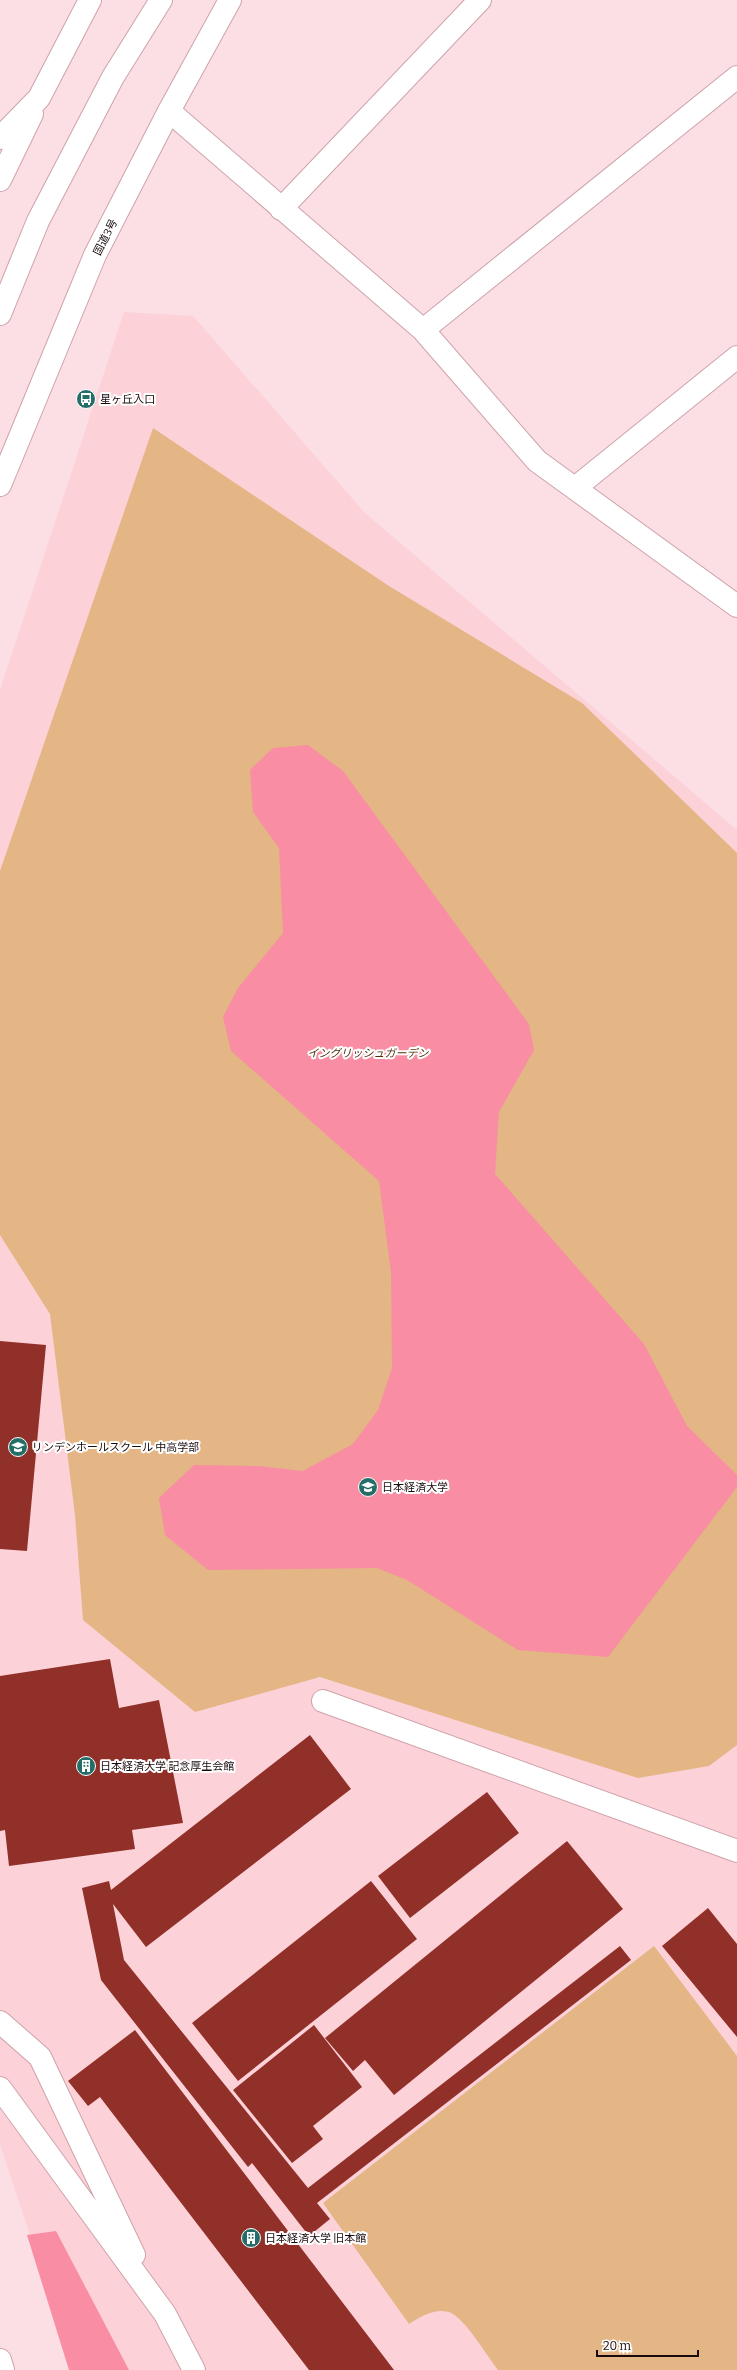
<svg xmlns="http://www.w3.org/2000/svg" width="737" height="2370" viewBox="0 0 737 2370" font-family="Bitter,'Noto Sans JP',serif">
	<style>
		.built { fill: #fcd1d8 }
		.green { fill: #e4b585 }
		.water { fill: #f98da3 }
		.building { fill: #913029 }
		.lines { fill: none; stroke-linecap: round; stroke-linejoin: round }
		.minor-casing { stroke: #cea3aa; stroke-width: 24 }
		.highway-casing { stroke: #cea3aa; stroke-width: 24 }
		.minor { stroke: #fff; stroke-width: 22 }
		.highway { stroke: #fff; stroke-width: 22 }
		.labels { text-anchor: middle; stroke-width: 4; stroke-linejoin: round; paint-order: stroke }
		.street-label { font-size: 11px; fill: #190a0d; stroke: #fff }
		.poi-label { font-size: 11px; fill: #190a0d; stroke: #fff; text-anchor: start }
		.park-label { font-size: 11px; font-style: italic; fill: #4c2e09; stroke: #fff }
	</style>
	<rect width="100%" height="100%" fill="#fbdfe4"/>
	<path class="built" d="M124,312L193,316L365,513L737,830V2370H74L0,2144V690Z"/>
	<path class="green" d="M153,428L389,586L582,703L737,853V1745L709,1766L638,1778L320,1677L195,1712L83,1620L75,1515L50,1314L0,1235V871Z
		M654,1946L737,2056V2370H498C488,2357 466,2321 453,2314C439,2306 421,2316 409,2324L323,2203Z"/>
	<path class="water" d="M308,745L343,771L529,1024L534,1050L499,1112L495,1174L644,1344L687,1426L737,1475V1487L608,1657L518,1650L407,1580L377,1568L208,1570L165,1535L159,1498L194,1465L259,1466L303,1471L353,1444L378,1410L392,1368L391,1272L379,1181L231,1051L223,1017L238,988L283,933L279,848L253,812L250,770L273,748Z
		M56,2231L129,2370H69L27,2235Z"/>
	<path class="building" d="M0,1341L46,1345L27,1551L0,1549Z
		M110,1659L119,1708L159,1700L183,1823L132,1830L135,1849L9,1866L5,1830L0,1831V1676Z
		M310,1735L351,1789L146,1947L113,1904L124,1960L308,2188L620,1946L631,1960L317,2203L330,2219L309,2236L252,2163L248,2167L101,1980L82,1888L109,1881L111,1890Z
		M487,1792L519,1833L410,1918L378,1876Z
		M567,1841L623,1909L394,2095L365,2060L353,2071L325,2038Z
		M371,1881L417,1939L238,2081L192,2023Z
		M708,1908L737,1944V2037L662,1946Z
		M314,2025L362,2087L313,2126L323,2139L292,2163L233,2090Z
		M135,2030L394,2370H309L100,2097L88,2106L68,2081Z"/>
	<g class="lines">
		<defs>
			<path id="minor" d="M169,111L423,330L537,461L737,606
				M0,138L39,98L90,0
				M0,180L32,114
				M281,209L480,0
				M423,330L737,77
				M575,488L737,357
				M323,1701L737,1851
				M0,2022L40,2057L134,2255
				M0,2088L165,2314L194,2370"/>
			<path id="highway" d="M0,314L38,221L113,77L161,0
				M0,485L95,255L169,111L230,0
				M0,2360L3,2370"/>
		</defs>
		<use href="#minor" class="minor-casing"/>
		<use href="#highway" class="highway-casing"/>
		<use href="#minor" class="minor"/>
		<use href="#highway" class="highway"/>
	</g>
	<defs>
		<symbol id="bus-disc" viewBox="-11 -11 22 22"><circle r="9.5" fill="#256e68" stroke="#fff"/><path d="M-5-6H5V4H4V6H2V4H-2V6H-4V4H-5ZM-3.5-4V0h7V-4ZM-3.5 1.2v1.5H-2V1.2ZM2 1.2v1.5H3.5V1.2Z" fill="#fff"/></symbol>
		<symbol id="school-disc" viewBox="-11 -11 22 22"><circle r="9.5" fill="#256e68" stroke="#fff"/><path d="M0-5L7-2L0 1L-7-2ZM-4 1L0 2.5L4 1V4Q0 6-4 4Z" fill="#fff"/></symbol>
		<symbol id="university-disc" viewBox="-11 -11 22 22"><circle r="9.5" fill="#256e68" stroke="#fff"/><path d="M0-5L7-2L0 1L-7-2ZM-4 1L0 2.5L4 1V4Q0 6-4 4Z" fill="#fff"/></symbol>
		<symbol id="building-disc" viewBox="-11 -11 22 22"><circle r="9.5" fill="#256e68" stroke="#fff"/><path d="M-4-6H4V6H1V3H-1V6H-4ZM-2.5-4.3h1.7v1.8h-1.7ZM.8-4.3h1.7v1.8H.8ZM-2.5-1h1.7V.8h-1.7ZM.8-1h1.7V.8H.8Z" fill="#fff"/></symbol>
	</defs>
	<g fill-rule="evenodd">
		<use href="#bus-disc" x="75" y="388" width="22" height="22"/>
		<use href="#school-disc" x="7" y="1436" width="22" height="22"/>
		<use href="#university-disc" x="357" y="1476" width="22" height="22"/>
		<use href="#building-disc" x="75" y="1755" width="22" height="22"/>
		<use href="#building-disc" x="240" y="2227" width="22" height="22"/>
	</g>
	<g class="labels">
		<g class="street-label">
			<text transform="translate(105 237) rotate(-63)" y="4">国道3号</text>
		</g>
		<g class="poi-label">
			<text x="100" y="403">星ヶ丘入口</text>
			<text x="32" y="1451">リンデンホールスクール 中高学部</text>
			<text x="382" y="1491">日本経済大学</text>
			<text x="100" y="1770">日本経済大学 記念厚生会館</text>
			<text x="265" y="2242">日本経済大学 旧本館</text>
		</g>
		<g class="park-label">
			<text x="368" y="1057">イングリッシュガーデン</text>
		</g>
	</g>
	<path d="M597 2350v6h101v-6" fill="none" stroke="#190a0d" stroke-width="2"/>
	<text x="603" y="2350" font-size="12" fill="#190a0d" stroke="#ffffff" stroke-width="3" paint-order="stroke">20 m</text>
</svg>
